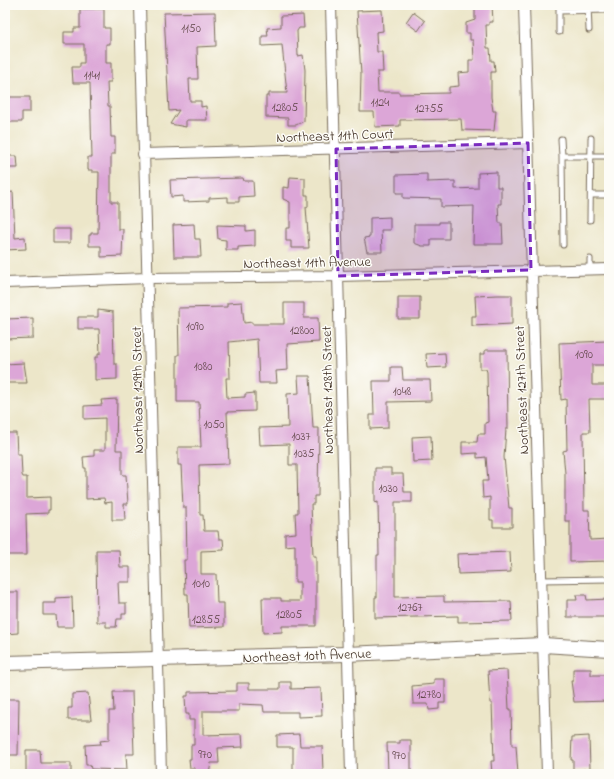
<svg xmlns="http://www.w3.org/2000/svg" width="614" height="779" viewBox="0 0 614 779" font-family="'Indie Flower',sans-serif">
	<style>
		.building { fill: #dca6d7 }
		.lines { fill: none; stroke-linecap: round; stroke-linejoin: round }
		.lane-casing { stroke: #796c5a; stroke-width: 7 }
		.street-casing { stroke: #796c5a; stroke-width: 12 }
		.secondary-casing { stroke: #796c5a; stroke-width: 16 }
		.lane { stroke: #fff; stroke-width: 5 }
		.street { stroke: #fff; stroke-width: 10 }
		.secondary { stroke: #fff; stroke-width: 14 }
		.marked { fill: #7b2cbf; fill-opacity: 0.2; stroke: #7b2cbf; stroke-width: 3; stroke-dasharray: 8 5; stroke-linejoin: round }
		.labels { text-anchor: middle; stroke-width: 3; stroke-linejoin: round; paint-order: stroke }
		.number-label { font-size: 12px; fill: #63494c }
		.street-label { font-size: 14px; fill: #3b2a1e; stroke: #fdfcf7 }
	</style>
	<rect width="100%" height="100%" fill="#fdfcf7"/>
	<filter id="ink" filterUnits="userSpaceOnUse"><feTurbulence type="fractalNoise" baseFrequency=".025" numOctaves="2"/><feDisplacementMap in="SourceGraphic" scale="8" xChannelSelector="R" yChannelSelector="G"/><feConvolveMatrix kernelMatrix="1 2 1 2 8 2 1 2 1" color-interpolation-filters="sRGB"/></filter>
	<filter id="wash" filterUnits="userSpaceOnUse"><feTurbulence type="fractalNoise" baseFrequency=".012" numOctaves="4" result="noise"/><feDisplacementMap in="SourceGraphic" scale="16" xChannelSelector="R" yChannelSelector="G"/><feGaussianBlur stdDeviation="0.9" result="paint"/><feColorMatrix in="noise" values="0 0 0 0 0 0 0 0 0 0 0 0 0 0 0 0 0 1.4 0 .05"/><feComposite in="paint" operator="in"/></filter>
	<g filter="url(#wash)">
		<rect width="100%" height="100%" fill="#ece6c9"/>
		<g id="blocks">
			<path class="building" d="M475,5H492L493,22H489V25H486L487,48H490L491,61H494L495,72H491V97L493,111H496L494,131L462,130L461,119L400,120V126L375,127L374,112H360L361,74L357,11L382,10L383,31L376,32L377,52H382L383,72H377L378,92H399V94L449,93V87L459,86L458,73L469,72V60H474L473,40H470V33H466V23L475,20Z
				M80,9H104V28H110V44H106V63H111V82H107L108,106H110L111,137H115V154H111V202H118V229H123L122,256L101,257V246H89V235H91V233H98L99,172H92V170H88V157H92L90,83H73L72,67H80V63H84V44H64V32H74V28H80Z
				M215,12L216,46L197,47L198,79H189L190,101H201V107L206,106L207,120H186V127L170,124L179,110L169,111L164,13Z
				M413,12L425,21L418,31L406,22Z
				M303,15L304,28H299L297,31L298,56L303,55L305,70L304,121L296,125H288V118L266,117V96H269V93H287L282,45L262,46V36H268L267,28L281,27V16Z
				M5,97H30V112H22V122H5Z
				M5,156H17L18,168H5Z
				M497,172V187H501V204H498L499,223H502L503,244H473L474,206L441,207V199L403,198V193H396V175L427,174V182L455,181V189L478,188V173Z
				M290,177L305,178V195H308V207H306L309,248H291V241H286V228H290V202L283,199V187L289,188Z
				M243,178L244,181H253L254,196L239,197V202H228V197L209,198V201L183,202V196L171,197L170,180Z
				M13,192L15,238L25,237L26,249L5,250V193Z
				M390,217V230H381L382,252H367L364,238L370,237V218Z
				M439,222H449V239H431V246H422L414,243V224H439Z
				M194,224L195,239H200L201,257H174L173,225Z
				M217,225L246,226V231L255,230V246L238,247V250H226V240L218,239Z
				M53,229H70V243H53Z
				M498,295H512V324L472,326V316H476L475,296Z
				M398,297H420V319H398Z
				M242,302L244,323L252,322V324H284V303H304V318H318L319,342L287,344L288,370L276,371L277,383H259L257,339L229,342L230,378H226L227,398L245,397V394L255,393V411L227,412L229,464L199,465L200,515H203L204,531H218L219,539H223L224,550L201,551V574H216L217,603H224V627L189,628L188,594H185L184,560H187L186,507H183L181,465H178V447H201L199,402H177V355H179L178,308L227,307V303Z
				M98,310L113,312L114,364H117V379L95,380V357H98V354H100L99,329H78V317H98Z
				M33,318V338L5,339V319Z
				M607,341L608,365H592V385H607V399H589L590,432H583L584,510H589L590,540L609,539V561L570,562V521H565V473L563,451L567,450L566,399L561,400L559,343Z
				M485,350H507L508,429H506L504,457L509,508H512V527H493V520H490V497L483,498L482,481H488L486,457L477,458V453L462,454V442H477L478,434H485V423L488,422L487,372L486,369H480V354H485Z
				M445,353L446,367L427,368L426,354Z
				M24,363L27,383H5V364Z
				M391,367H402L403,380H430L431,401L388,402V428L370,429V415H374L373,381H391Z
				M298,376H310L313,428H319L318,496H314V504H311L313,556H316V626H282V632L263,633L262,598H281V601H300V582H295V545L285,546V534L296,533L295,513H298L297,465H289V444L260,445L259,428L288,427L287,394L299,393Z
				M117,399L116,450H122V475H126L128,504H124L125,520H112V502L105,503L104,498L86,499V468H84L83,457L94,456V450H105V418L84,419V406L102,405L101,400Z
				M5,433H16L17,454H21L22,475L23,477H27V498L50,497V510H48V513L26,514L27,555H5Z
				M431,436L432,461L413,462L412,437Z
				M375,468H391V474H403L404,492H412V502H395V597L444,596V602L511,601L512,621L458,622V616L375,618V597H377V555H379L378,502L375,503Z
				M96,550H119L120,567H130V582H118L119,603H126V614H122V619H117L116,627H106V622H97Z
				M510,552L511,572L458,574L457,554Z
				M5,592H18V633L5,634Z
				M576,595H586L587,600L609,599V617H567V600H577Z
				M72,597L73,627H57L56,615H43V603H56V598Z
				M573,669H591V675H609V701L574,702L571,681H573Z
				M507,670L509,709H511L512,746H516L518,774H492L491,761H494L492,703H490L488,671Z
				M434,679H445V703H439V709L429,710L428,704H413L412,686L434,684Z
				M280,682H291V689L321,688L322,716L298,717V712H264L263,705L239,704V711H203V735L242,734L243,747L218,748L219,763H211L209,774H194V768H190L189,759H191V745H194V720H189V714H186L185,696H188V692L237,691V683H249V689H280Z
				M113,692H132L134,754H126L127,770L91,769L90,765H86L85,745L101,744L100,741L109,740V711H114Z
				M88,693L91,720H68V708H72V694Z
				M5,699H19L18,755H5Z
				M299,734L300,746H322L323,772L293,773V747H277V735Z
				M589,736L590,769L573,770V760H571L572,737Z
				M400,740H411V772L388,773L387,743H400Z
				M26,750H40L41,763H71V772L26,774Z"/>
		</g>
	</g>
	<g filter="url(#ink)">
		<use href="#blocks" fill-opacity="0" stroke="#796c5a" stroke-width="1"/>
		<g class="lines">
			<defs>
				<path id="lane" d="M559,5V11
					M588,5L589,30
					M559,32V11L609,10
					M561,139L562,156
					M591,195H609
					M590,220L591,138
					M563,245L562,156H609
					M590,259V269
					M541,580L609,579"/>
				<path id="street" d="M140,5L161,774
					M331,5L351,774
					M524,5L547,774
					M143,154L528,143
					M5,283L148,278L338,276L609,269"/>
				<path id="secondary" d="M5,663L347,654L543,645L609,649"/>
			</defs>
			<use href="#lane" class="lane-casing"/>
			<use href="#street" class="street-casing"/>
			<use href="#secondary" class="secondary-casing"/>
			<use href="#lane" class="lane"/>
			<use href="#street" class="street"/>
			<use href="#secondary" class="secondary"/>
		</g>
	</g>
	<path class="marked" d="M528,143L531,270L338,276L336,149Z"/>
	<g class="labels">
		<g class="number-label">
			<text x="191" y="32">1150</text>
			<text x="92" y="79">1141</text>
			<text x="380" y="106">1124</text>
			<text x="285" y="111">12805</text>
			<text x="429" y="112">12755</text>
			<text x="195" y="330">1090</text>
			<text x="302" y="334">12800</text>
			<text x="584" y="358">1090</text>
			<text x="203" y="370">1080</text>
			<text x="402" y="395">1048</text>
			<text x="214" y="428">1050</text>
			<text x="301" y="440">1037</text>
			<text x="304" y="457">1035</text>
			<text x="388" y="492">1030</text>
			<text x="201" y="587">1010</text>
			<text x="410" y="611">12767</text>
			<text x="289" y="618">12805</text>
			<text x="206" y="623">12855</text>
			<text x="429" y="698">12780</text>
			<text x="205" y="758">970</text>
			<text x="399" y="759">970</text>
		</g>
		<g class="street-label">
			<text transform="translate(335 135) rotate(-2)" y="5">Northeast 11th Court</text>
			<text transform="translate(307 262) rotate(-1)" y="5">Northeast 11th Avenue</text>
			<text transform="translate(137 390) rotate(-91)" y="5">Northeast 129th Street</text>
			<text transform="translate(327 390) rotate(-91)" y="5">Northeast 128th Street</text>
			<text transform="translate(521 390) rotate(-92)" y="5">Northeast 127th Street</text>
			<text transform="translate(307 655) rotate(-2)" y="5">Northeast 10th Avenue</text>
		</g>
	</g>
	<rect width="614" height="779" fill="none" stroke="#fdfcf7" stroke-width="20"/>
</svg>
